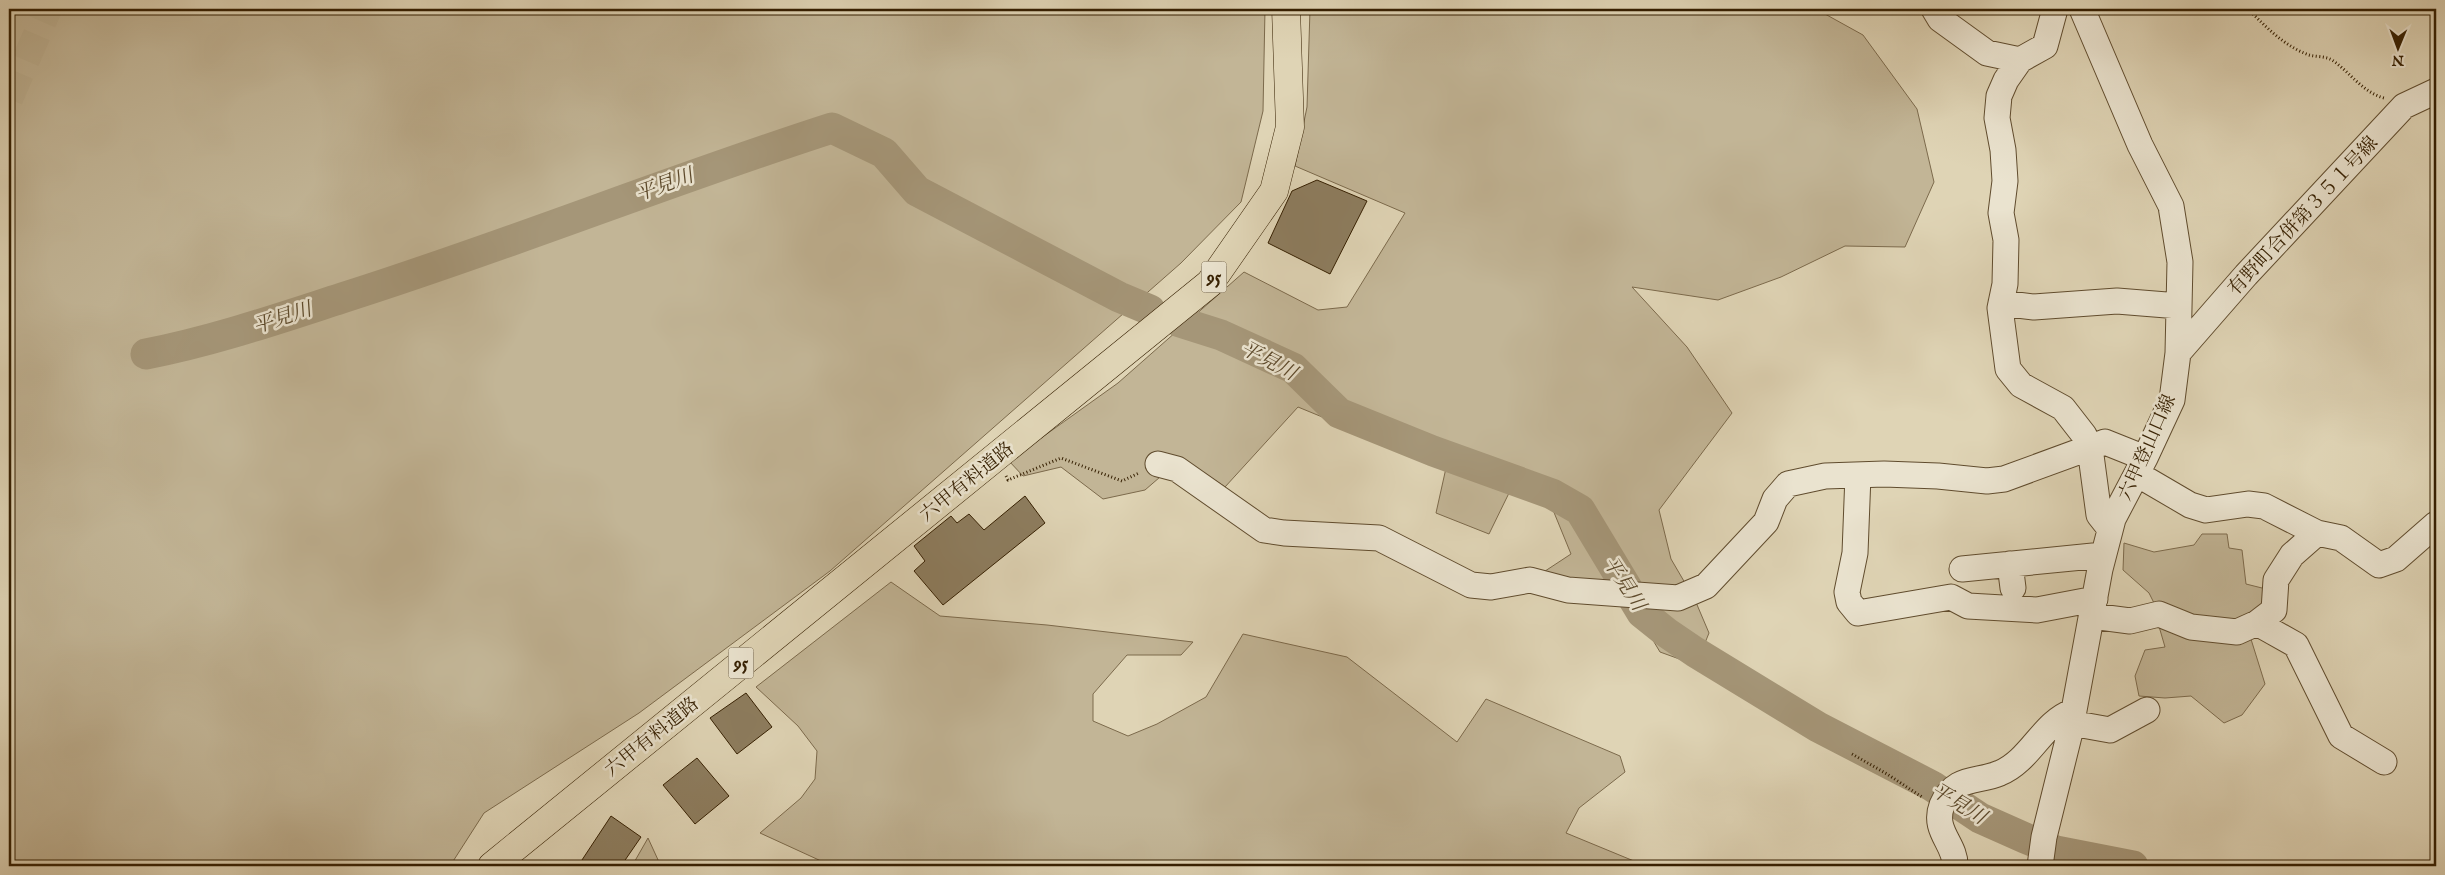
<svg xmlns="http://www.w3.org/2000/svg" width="2445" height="875" viewBox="0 0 2445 875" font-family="'IM FELL English','Noto Serif JP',serif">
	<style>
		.green { fill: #c2b596; stroke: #7c6a4c }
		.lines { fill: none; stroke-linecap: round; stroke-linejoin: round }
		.river { stroke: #a59678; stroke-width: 31 }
		.building { fill: #8d7d5f; stroke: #351f01 }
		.highway-tunnel { stroke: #bdb091; stroke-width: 28; stroke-dasharray: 28 14; stroke-linecap: butt }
		.minor-casing { stroke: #604c2e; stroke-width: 27 }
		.major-casing { stroke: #351f01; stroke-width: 29 }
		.path { stroke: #351f01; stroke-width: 3; stroke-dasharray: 1 2.5; stroke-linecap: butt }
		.minor { stroke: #eae3cf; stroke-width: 25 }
		.major { stroke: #dfd4b5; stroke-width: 28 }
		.labels { text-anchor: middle; stroke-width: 5; stroke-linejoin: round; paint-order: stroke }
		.shield { fill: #eae3cf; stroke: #6b5a3f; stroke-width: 1 }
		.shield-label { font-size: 18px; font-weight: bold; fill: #351f01 }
		.street-label { font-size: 19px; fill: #351f01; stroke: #eae3cf }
		.water-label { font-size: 20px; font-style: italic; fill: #5c492b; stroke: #eae3cf }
	</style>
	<rect width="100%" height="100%" fill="#dfd4b5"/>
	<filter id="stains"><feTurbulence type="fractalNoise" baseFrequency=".004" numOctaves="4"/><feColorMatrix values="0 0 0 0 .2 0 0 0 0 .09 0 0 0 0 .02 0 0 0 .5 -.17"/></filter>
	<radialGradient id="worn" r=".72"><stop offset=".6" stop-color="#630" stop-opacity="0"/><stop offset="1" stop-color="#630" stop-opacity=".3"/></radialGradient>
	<path class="green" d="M9,9H1265L1263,111L1241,202L1181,263L830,571L639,713L484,813L450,866H9Z
		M1310,9H1816L1863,35L1917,109L1934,182L1905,247L1845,246L1781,277L1718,300L1632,287L1687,347L1732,413L1659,510L1671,559L1695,600L1709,633L1696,665L1660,652L1623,590L1536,577L1571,554L1553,510L1510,491L1489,534L1436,513L1446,468L1298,407L1225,487L1182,458L1145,490L1103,499L1061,467L1023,476L1009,461L1118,383L1244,272L1318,310L1347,307L1405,213L1295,166L1307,107Z
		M2202,534H2227L2229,548L2242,550L2246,584L2270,590L2269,612L2235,628L2157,609L2149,593L2123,570L2124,543L2154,552L2194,545Z
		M891,582L940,616L1047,625L1193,642L1181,655H1127L1093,694V721L1128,736L1157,724L1206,697L1243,634L1347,657L1457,742L1486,699L1620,756L1625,772L1579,808L1566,833L1646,866H1533L1526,862V866H832L760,833L801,798L815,779L817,751L798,726L756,687Z
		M2158,623L2250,636L2265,684L2242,715L2224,723L2191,696L2165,698L2139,696L2135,676L2145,650L2165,647Z
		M648,838L659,862L683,866H632Z"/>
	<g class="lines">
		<path class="river" d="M1180,322L1221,335L1293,368L1339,413L1433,451L1552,494L1580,510L1642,613L1667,633L1695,652L1818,727L1932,786L1980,818L2025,838L2056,851L2133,866
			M146,354C213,341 277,319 342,298C507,246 667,181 832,128L884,153L917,191L1119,297L1150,310"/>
	</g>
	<path class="building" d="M1317,180L1367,201L1330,274L1268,243L1292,191Z
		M1025,496L1045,523L943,605L914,571L925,561L914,546L951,516L957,523L969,514L984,530Z
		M746,693L772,727L737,754L710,718Z
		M697,758L729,796L695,824L663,785Z
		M611,816L641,837L621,866H578Z"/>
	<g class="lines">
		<path class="highway-tunnel" d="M9,99L48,9"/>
		<defs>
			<path id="minor" d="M1934,9L1940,19L1987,53L2020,60
				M2055,9L2045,46L2020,60L2006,80L1999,96L1997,118L2003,150L2005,181L2001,213L2006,240L2005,284L2000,308L2008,369L2021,385L2063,408L2084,435L2090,448L2099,515L2110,529
				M2001,303L2034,307L2117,301L2179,306
				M2178,353L2246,275L2404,106L2436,91
				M1158,464L1177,469L1264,530L1284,533L1379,538L1471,585L1491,587L1530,580L1568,590L1678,598L1706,586L1766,522L1775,499L1788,484L1825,476L1884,474L1938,476L1987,481L2004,479L2105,442L2145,458
				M2137,474L2190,505L2206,510L2248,504L2264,506L2317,533L2341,538L2379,565L2396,559L2436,524
				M1858,475L1855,553L1847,592L1849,602L1858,613L1951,597L1968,606L2037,610L2095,599
				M2010,564L2013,588
				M1962,569L2103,555
				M2092,616L2130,621L2159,614L2191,627L2237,632L2257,623L2274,610L2276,580L2292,555L2317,533
				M2257,623L2296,645L2341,736L2384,762
				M2071,723L2110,730L2147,710
				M1955,866C1956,844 1932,831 1942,805C1955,775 1977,783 2000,773C2030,761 2043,722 2072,712
				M2040,866L2044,837L2070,732L2100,569L2113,519L2145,458L2172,400L2178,353L2180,262L2171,206L2140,145L2082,9"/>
			<path id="major" d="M492,866L1210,283L1274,191L1290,127L1286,9"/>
		</defs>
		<use href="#minor" class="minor-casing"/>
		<use href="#major" class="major-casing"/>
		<path class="path" d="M2248,9C2266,27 2284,46 2309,55C2316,57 2325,56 2332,60C2350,72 2362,92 2384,98
			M1006,476L1008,480L1061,458L1122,481L1139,473
			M1852,754L1887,774L1922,797"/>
		<use href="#minor" class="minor"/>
		<use href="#major" class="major"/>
	</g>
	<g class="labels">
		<g class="shield">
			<rect x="1201.5" y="261.5" width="25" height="31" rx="4"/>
			<rect x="728.5" y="647.5" width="25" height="31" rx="4"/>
		</g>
		<g class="shield-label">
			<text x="1214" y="283">95</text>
			<text x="741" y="669">95</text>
		</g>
		<g class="street-label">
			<text transform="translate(2302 215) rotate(-47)" y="7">有野町合併第３５１号線</text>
			<text transform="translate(2146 447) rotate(-66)" y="7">六甲登山口線</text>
			<text transform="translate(966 481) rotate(-39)" y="7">六甲有料道路</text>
			<text transform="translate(651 736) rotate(-39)" y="7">六甲有料道路</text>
		</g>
		<g class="water-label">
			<text transform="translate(664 184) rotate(-20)" y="7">平見川</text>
			<text transform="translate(282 317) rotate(-18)" y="7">平見川</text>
			<text transform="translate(1269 360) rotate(28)" y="7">平見川</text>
			<text transform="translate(1625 583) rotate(57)" y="7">平見川</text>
			<text transform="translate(1959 803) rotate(31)" y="7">平見川</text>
		</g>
	</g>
	<rect width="2445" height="875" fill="none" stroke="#dfd4b5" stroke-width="30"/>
	<rect x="10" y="10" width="2425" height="855" fill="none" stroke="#351f01" stroke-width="2.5"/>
	<rect x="15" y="15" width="2415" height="845" fill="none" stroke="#351f01"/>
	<g transform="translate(2398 48) rotate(181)" stroke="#eae3cf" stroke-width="4" paint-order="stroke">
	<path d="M0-4L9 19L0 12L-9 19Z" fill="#351f01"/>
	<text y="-8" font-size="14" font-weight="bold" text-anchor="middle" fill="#351f01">N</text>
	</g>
	<rect width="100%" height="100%" filter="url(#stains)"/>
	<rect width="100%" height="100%" fill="url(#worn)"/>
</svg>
